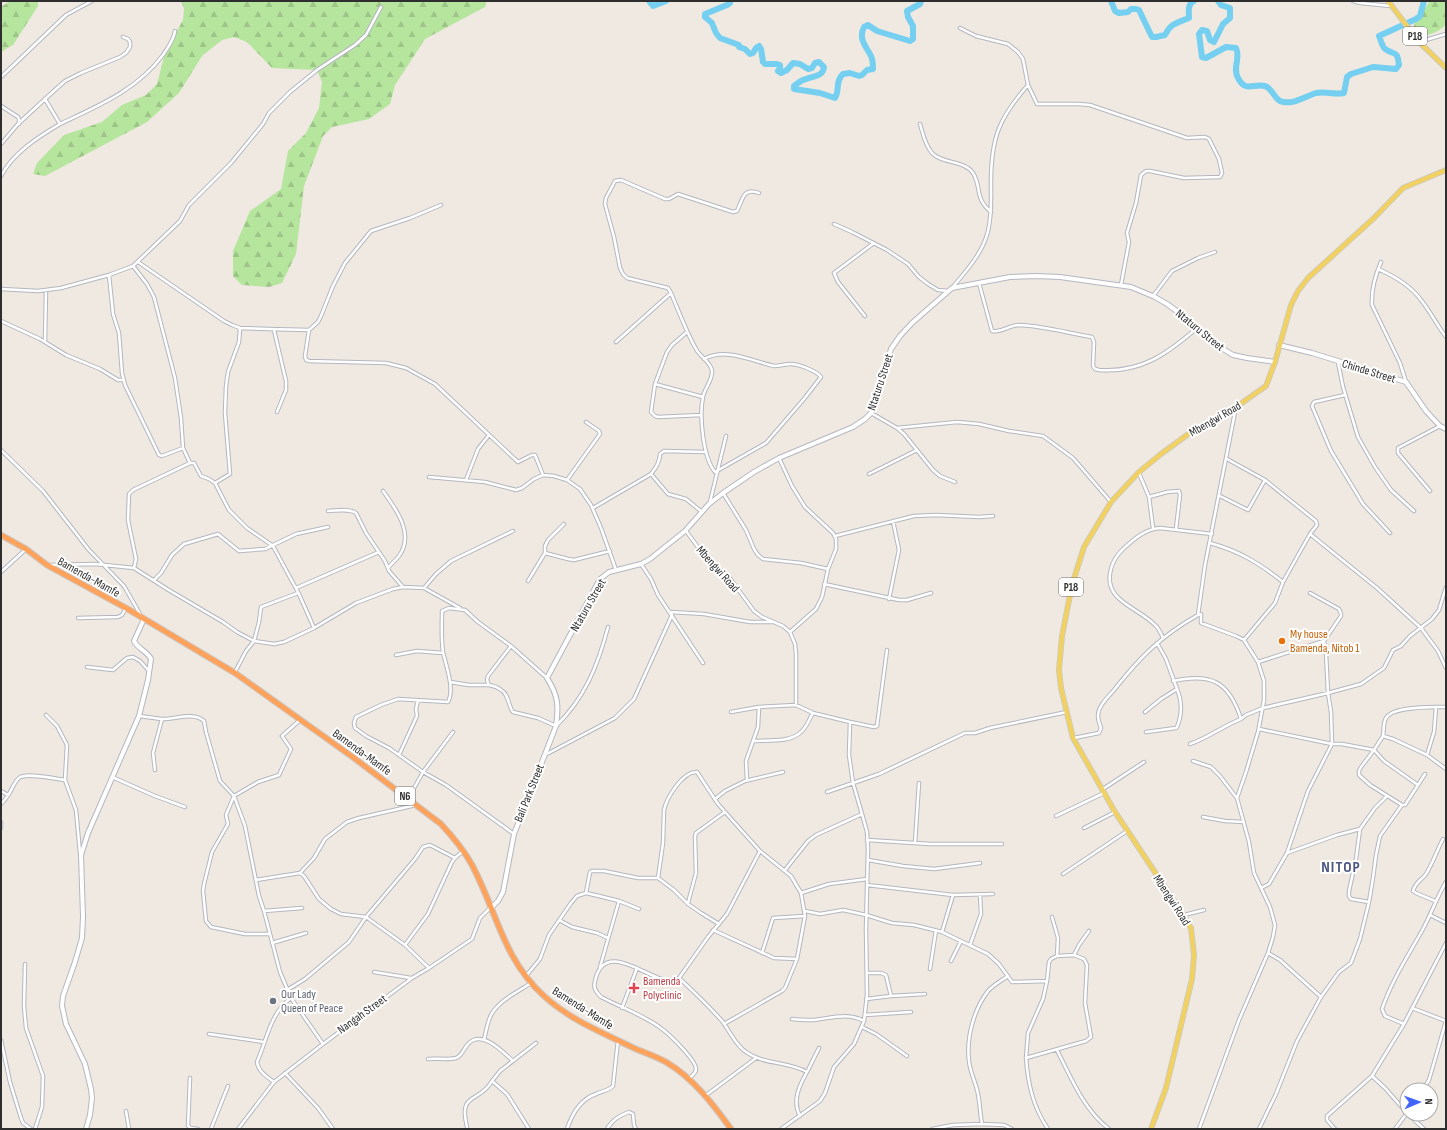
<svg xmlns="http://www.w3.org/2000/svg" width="1447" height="1130" viewBox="0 0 1447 1130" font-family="'Sofia Sans Condensed',sans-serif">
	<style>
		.forest { fill: url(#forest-firs) }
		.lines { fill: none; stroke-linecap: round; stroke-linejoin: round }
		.river { stroke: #75cff0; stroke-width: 6 }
		.street-casing { stroke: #b4b7c1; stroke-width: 4.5 }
		.secondary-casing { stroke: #b4b7c1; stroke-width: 6 }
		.primary-casing { stroke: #c9c9c9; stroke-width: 6 }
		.highway-casing { stroke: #c9c9c9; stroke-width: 7 }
		.street { stroke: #fff; stroke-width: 2.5 }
		.secondary { stroke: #fff; stroke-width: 4 }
		.primary { stroke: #f2d163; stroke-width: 4.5 }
		.highway { stroke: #ffa35c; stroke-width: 5 }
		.food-dot { fill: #e8710a; stroke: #fff; stroke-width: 1.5 }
		.health-dot { fill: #e0444e; stroke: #fff; stroke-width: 1.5 }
		.worship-dot { fill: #6b7280; stroke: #fff; stroke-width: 1.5 }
		.labels { text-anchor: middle; stroke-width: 4; stroke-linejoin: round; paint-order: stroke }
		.shield { fill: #fff; stroke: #6d6d6d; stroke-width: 1 }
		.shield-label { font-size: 11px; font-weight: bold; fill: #2e2e2e }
		.street-label { font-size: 12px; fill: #2e2e2e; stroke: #fff }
		.food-label { font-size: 12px; fill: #c56008; stroke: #fff; text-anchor: start }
		.health-label { font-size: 12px; fill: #be3a42; stroke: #fff; text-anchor: start }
		.worship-label { font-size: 12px; fill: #5b616d; stroke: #fff; text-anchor: start }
		.district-label { font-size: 16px; font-weight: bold; letter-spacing: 1px; fill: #4d5680; stroke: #fff }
	</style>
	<defs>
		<pattern id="forest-firs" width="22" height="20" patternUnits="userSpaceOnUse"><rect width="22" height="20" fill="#b6e59e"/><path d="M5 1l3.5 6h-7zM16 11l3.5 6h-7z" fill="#9dc588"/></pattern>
	</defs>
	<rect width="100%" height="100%" fill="#efe9e1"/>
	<path class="forest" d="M10,1H38V6L13,45L1,52V7Z
		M181,1H487L485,7L425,39L395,85L390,104L369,119L332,127L323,136L304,186L296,254L282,283L269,287L242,285L233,276V251L250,211L281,189L288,151L306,133L319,108L322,82L317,70L272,68L247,42L234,37L222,40L202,56L179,93L147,122L45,176L33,174L37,163L64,135L102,122L122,105L146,95L157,84L165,53L183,20L184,8Z
		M1430,1H1446V24C1439,33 1429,35 1418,36L1414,25C1418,16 1425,9 1430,1Z"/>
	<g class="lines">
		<path class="river" d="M649,1L653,6L666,1
			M730,1V3L727,5L705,14V17L712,23L716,33L720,38L739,45V47L745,49L750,54L753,53L756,48L759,46L761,49L763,62L765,64H777L780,65V68L778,71L781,73L787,70L793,63L800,64L808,69L812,68L815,63L819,62L824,67C823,77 813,76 806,79C801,80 798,83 794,86V89L820,93L835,98C840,90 835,81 843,74L850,73L859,76L862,75L867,70L873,69C873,65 873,60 871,56C866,46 858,39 864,27L868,25L877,31L910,41L913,39V26L908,17L907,11L920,4L921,1
			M1111,1L1115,11L1119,13L1128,12L1131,9H1136L1139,10L1152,37H1156L1165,35C1171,23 1177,23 1189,18C1189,11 1187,5 1194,1
			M1218,1L1221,5L1230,8V18L1223,24L1214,42L1210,40L1207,31L1202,30L1199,34L1202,57L1206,58L1226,47L1236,48C1241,58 1232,68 1238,78C1246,93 1253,83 1265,86C1272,88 1274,98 1280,101C1292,106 1306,96 1316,93C1325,91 1335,95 1344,93L1347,77L1351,74L1373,67L1396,69L1399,65C1397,50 1396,56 1385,49C1382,46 1381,41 1379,36L1416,19L1420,16L1424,1"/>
		<defs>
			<path id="street" d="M1353,1L1360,3L1391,6
				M960,28L976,36L1008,44L1018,52L1023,59L1028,85L1037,104H1079L1090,105L1187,138L1205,137L1209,139L1219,159L1222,173L1220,177L1184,178L1150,171H1146L1141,175L1136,203L1127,233L1129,242L1121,285
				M1419,42L1446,34
				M1,77L66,15L92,1
				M45,99L65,81L81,73L120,57L126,53L130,47V42L128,39L123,37
				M1,106L18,117L19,119V124
				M60,124C98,106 137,90 163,55C168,47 174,40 175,31
				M920,124C923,134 925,145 932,153C942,164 964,160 973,173C982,187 974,198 991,212
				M1,144L18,124L45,99L60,124C38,137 13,153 1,176
				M834,224L852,232L887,250L908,264L919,277L928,284L938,290L948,291
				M138,262L224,321L232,325L240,328
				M1381,262C1375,276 1371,290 1372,305L1400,363L1406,382
				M133,266L147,284L154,297L175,378L181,418L183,448L190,463
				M1378,269C1394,276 1411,286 1421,300C1430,311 1437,325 1446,337
				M109,275L113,314L119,333L122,373L125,385L159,455L162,456L183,448
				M979,283L992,331C1001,333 1010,325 1019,325C1044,326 1068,333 1092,337L1094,342L1093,366L1095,369L1099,370C1141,373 1167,354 1197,328
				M952,288C966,271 983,253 988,231C992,215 991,199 991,182C991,138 999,118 1028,85
				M1,289L38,291L61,288L109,275L133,266L180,221L189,205L231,163L263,124L269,113L290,92L317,70L355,45L366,35L381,7
				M1153,296L1172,271L1198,258L1215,252
				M865,316L838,282L834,273L874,243
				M1,321L40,339L66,355L100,369L118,380H123
				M274,330L286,381V390L277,412
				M309,330L305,356L306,360L309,361L386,363L406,368L435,384L518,462L532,455H535L543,475
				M687,332L672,345L667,352L655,384L651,412L655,416L658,417L701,415
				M45,342L46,290
				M616,342L671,293
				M704,359C726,347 752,361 774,366C780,366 785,364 791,364C798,364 817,371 821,377L804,399L766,443L715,472C703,458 699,415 703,397C704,389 713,380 712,371C711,362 700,357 696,349C686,331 679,312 671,293L668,288L627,278L623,274L620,268L614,237L605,204L606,198L615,181L621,180L665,199H669L678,194L733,212L737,211C743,199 743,187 759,193
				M1338,362L1343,387L1358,437L1375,467L1391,490L1414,511
				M655,384L703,397
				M1345,395L1314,402L1312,406L1331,451L1363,504L1390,533
				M871,413L897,428L904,434L933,470L940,476L955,482
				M897,428L957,422L979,424L1009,431L1043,436L1073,458L1111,502
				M1,450L43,491L89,550L124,586L140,614
				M779,458L792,486L805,507L833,533L836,539V549L828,569L822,597L816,609L790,632
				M1227,459L1265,480L1316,521L1317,525L1310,534L1377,588L1421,628L1438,651L1446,668
				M1139,473L1149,497L1153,528
				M651,474L668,494L686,499L702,512
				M869,474L917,450
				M429,477L485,482L516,490L522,488L534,479L543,475L554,476L567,480L580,489L591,505L601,528L616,570
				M466,480L478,449L489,435
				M567,480L600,434L599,431L586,422
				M215,483L230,474L225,413L226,386L228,372L239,342L240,328L268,329L309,330L318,322L321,316L333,286L345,263L371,231L410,218L441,205
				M383,491C396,509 415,534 399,556C396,560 391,564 388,568
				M1430,491L1398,453V448L1440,426
				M723,493L746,530L754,549L758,555L763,559L801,563L828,569
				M1220,496L1248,510L1265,480
				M1149,497L1167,492L1179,491L1180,495L1176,529
				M710,502L726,436
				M593,508L651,474C656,468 660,461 660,454L664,451L706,452
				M328,511C336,511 349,508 356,513L366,533L385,561L389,571L403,587
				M686,531L706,558L729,577L754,611L762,617L783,626L790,632L795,644L796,654V705L813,713L850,722L849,755L853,783L864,821L867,832L868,849L866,929L867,995L864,1021L854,1044L834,1067L825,1093L820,1101L781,1129
				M835,536L914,516L936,515L979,517L993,516
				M1210,543C1239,551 1259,563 1283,582
				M545,553L568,559L574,560L610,551
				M641,564L651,579L658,595L703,663
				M49,565L95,564L134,568L167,589L223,622L237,632L254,641L259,622L261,607L298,593
				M134,568L136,559L128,520L129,494L133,490L190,463H194L201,476L209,479L215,483L229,510L247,528L273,546L299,594L314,628
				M1,572L25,550
				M154,580L161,573L172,555L184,544L218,534L239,551L265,549L296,534L328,527
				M528,581L545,553V546L548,540L564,524
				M824,584L899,600H907L931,593
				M296,588L379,552
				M424,588L436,574L451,561L513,531
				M1310,593L1339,609L1341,614V616L1324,641
				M889,599L899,550L893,521
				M465,610L449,608L442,611C442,624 441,639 443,652C446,666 455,689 448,702L398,699L381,705L356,717L354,723L355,728L366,736L389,748L423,772L446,785L514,834
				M465,610L478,622L511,646L547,678
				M671,612L704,614L750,622H772
				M78,618L118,617L122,615L126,608
				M1163,638C1161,634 1159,628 1155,625C1138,607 1102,601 1111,569C1113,560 1117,555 1123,549C1134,539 1145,529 1160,528L1212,534
				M1244,640L1275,603L1283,582L1310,534
				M511,646L488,676L487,680L489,685C493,686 498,687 501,690C509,694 508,706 513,712L538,718L556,726C585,698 598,665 608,627
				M396,655L417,651L443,653
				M1258,662L1324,641L1326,653L1328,693L1331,712L1332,744L1259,729
				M87,667L113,670L127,658L133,657L140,661L149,671
				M235,672L246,651L254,641L274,644L284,642L314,628L356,603L393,589L403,587L424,588L460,608
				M1173,681C1211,673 1229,681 1241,719L1246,715L1263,708L1328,693L1361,684L1384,668L1393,650L1401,646L1410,636L1432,619L1439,610L1446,587
				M450,682L469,685H489
				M731,712L759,707L796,705
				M1145,712L1161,699L1177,689L1166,659L1157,643
				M46,715L57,726L67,745L65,780L76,810L80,853
				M139,716C147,717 154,718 161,719C174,720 193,711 204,721L206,732L220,781L234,796L245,826L259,896L264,911L280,972L291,998L323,1044
				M850,722L874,727L877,726L887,650
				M1146,732L1176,728L1177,727C1182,715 1182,701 1177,689
				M1383,736C1384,731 1383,723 1386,718C1393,706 1433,707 1446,707
				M1074,738L1099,733L1101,728C1100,725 1098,720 1098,716C1098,706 1108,697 1114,690C1140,657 1161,636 1198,615
				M753,741C767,740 790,743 801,732C807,727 809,719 813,713
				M1190,744C1208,738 1223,726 1241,719
				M399,755L417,716L416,709L418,700
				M545,755L615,718L634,699L672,615
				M1427,755L1434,732L1436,707
				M1193,761L1211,767L1220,776L1236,797
				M155,770L153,753L162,719
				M112,777L155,796L185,807
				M747,780L746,761L758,727L759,707
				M1418,785L1405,805H1402L1370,785L1359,775V771L1361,767L1374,750L1384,761L1418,785L1425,774
				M1103,789L1144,762
				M1,791L8,795
				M827,792L879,774L965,733H975L990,728L1067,712
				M408,799L423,772L453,732
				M715,799L725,791L745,781L783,772
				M1,804C4,801 7,797 9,794C12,789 15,781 19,778C25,772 56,779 65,780
				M1056,816L1104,793
				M1203,817L1225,821L1244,822
				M1,822V828
				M1084,828L1115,812
				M867,840L930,844H1002
				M915,843L919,783
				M1287,853L1337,835L1360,829
				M868,860L903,866L934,869L980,863
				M785,870L808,841L816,835L862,814
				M300,873L304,876L319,899L331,909L341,914L366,917L405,945L429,968
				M1063,874L1127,831
				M658,878L663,843L664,810C667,797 683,771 697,772L718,804L742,831L760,851L791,876L801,893L805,916L773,918L762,953
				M256,880L300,873L314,858L325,839L347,822L359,818L416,805
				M867,885L953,895L993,894
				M1261,888L1269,884L1287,853L1308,791L1332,744H1342L1374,750L1383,736L1393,739L1427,755L1446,769
				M586,893L590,872L592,871H604L638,878H658L674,890L688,904L701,913L719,924
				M801,893L829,884L867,879
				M1435,901L1416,893L1413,891C1416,881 1421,881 1426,874C1433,863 1437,850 1443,839
				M1369,902L1351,899L1349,896V891L1356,859L1360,829L1375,808L1387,796
				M688,903L696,873L695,836L696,833L725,812
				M264,911L302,908
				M805,911L820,914L843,910L866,915L892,923L914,925L942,932L988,954L999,964L1012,982L1047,981
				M1184,915L1204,910
				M1430,915L1446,923
				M1052,917L1058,938L1057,956
				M559,920L572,927L597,933L608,938
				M713,930L774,958L797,959
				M942,932L953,895
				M270,934H245L211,927L206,921L203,891L204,884L212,852L228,824L226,815L234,796L258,782L279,775L291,749L282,736L300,720
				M272,943L306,933
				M405,945L428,914L452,862L455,858L463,851
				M970,945L981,914L980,895
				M1268,953L1280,960L1321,997
				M1074,955L1084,959L1087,965L1085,1003L1091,1037L1086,1041L1026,1058L1028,1033L1043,999L1047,981L1049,962L1051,959L1057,956Z
				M1074,955L1079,945L1089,931
				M951,961L961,941
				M25,964L24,1006L26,1028L43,1076L42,1107L35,1129
				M600,967L619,901
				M930,969L936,930
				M374,972L411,978
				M867,973H881L886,975L891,996
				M526,976L540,959L549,935L571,903L577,896L586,893L599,896L619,901L639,909
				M1008,976C1001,981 993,985 988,991C974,1009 966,1038 969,1061C970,1072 976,1083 978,1094C980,1104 980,1114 982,1124L1004,1125L1012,1129
				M679,978C694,992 708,1005 722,1021C730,1031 735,1045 746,1052C764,1065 788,1061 807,1072C799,1086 792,1101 800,1116
				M287,990L305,979L349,942L366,917L415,859L423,847L430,845L455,858
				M866,999L891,996L925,994
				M622,1008L637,968
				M1412,1008L1446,1021
				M865,1015L911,1012
				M792,1019C800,1020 807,1020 814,1020C831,1018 848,1012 864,1021
				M724,1024L782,991L785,988L797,959L805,916
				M1404,1024L1385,1016L1382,1009C1392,980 1408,956 1423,929C1431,914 1437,897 1446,882
				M862,1027L876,1034L907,1056
				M209,1034L264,1042
				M1,1040L10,1082L21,1118L23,1123L31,1129
				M484,1040C486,1032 487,1023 491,1015C499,1000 518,992 531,983
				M1057,1050C1071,1078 1084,1110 1109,1129
				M1026,1058C1028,1084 1033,1107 1048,1129
				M428,1059C437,1058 447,1060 456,1058C462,1056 464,1048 468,1044C482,1029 503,1052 513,1061
				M807,1072L819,1048
				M285,1073L318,1108L333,1129
				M1372,1076L1385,1088L1407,1113
				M190,1078L188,1126L191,1128L198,1129
				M689,1078C692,1076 696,1073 696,1069C696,1060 669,1034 662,1029C646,1016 620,1007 601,997C596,992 593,988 595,981C603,942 640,972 661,979C666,981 673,980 679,978L708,937L727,914L760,851
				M492,1081L500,1071L536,1043
				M274,1082C267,1077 258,1071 257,1062C267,1040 270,1013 291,998
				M1423,1090L1429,1080L1446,1021
				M705,1096L756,1058
				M126,1111L129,1129
				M1408,1114L1424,1129
				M467,1127C458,1091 479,1104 492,1081L507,1094L529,1129
				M211,1129L228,1086
				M238,1129L274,1082L323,1044L412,978L429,968L472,939L480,918L490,908
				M567,1129C572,1114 581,1099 596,1094C602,1091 608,1091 613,1086L618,1040
				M607,1129C613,1119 619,1116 629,1112L633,1114L634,1125L636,1129
				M932,1129L953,1125L982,1124
				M1199,1129L1239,1020L1268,953L1273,937L1275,925L1270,907L1254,873L1249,842L1237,798L1246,772L1258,732L1264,700V681L1258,662L1244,640L1236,636L1201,623V614L1198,615L1205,565L1236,407
				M1259,1129L1276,1094L1297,1041L1321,997L1339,972L1351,963L1360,939L1369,902L1373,878L1376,855L1380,836L1402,805
				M1335,1129L1327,1120V1116L1372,1076L1404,1024L1446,943
				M1395,1129L1407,1113"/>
			<path id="secondary" d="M1279,345L1312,353L1406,382L1426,411L1440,426L1446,429
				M491,908L498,901L503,892L514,834L556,726C559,706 558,695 547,678L600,579L609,572L641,564L650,559L685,531L709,504L723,493L754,472L779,458L853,427L865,419L871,413L875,403L891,349L900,336L912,323L952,288L1010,277L1036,276L1060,277L1131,287L1155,297L1167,304L1181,314L1215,344L1233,355L1247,358L1275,362
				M86,1129L90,1115L92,1098L91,1089L85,1064L66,1024L62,1006L63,996L75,962L82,938L83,917L81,855L88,833L139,716L148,680L151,659C147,651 138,649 134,641L144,619"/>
			<path id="primary" d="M1388,1L1419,42L1446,68
				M1151,1129L1166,1088L1192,979L1194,955L1191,928L1184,916L1115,812L1073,738L1061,688L1059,670L1062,636L1072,585L1084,547L1111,502L1139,472L1161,454L1187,435L1236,407L1266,386L1275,362L1291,305L1298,291L1308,278L1374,218L1403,188L1446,170"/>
			<path id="highway" d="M1,535L26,549L47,565L126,608L235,673L354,758L441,824C453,837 464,850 472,865C497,912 503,959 544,996C570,1020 605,1034 636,1049C646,1053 657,1057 666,1062C693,1078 713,1104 731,1129"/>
		</defs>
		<use href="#street" class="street-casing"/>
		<use href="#secondary" class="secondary-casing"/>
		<use href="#primary" class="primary-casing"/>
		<use href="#highway" class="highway-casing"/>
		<use href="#street" class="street"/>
		<use href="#secondary" class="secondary"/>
		<use href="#primary" class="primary"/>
		<use href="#highway" class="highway"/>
	</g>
	<circle class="food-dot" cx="1282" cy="641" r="4"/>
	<path class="health-dot" d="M632 982h4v4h4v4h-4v4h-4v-4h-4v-4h4z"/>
	<circle class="worship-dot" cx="273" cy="1001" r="4"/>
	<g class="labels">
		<g class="shield">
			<rect x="1403" y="27" width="24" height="18" rx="3"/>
			<rect x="1059" y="578" width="24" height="18" rx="3"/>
			<rect x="395" y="787" width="20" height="18" rx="3"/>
		</g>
		<g class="shield-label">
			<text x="1415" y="40">P18</text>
			<text x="1071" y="591">P18</text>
			<text x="405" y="800">N6</text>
		</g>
		<g class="street-label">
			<text transform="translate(1200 330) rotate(39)" y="4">Ntaturu Street</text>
			<text transform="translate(1369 371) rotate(17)" y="4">Chinde Street</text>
			<text transform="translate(880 382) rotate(-72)" y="4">Ntaturu Street</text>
			<text transform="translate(1215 419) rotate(-30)" y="4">Mbengwi Road</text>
			<text transform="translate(718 569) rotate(48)" y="4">Mbengwi Road</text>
			<text transform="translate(89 577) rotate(29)" y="4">Bamenda-Mamfe</text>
			<text transform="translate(588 605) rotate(-60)" y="4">Ntaturu Street</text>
			<text transform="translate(362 752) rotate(36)" y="4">Bamenda-Mamfe</text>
			<text transform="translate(529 793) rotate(-68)" y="4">Bali Park Street</text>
			<text transform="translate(1172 900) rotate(57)" y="4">Mbengwi Road</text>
			<text transform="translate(583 1008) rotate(32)" y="4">Bamenda-Mamfe</text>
			<text transform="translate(362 1014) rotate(-36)" y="4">Nangah Street</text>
		</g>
		<g class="food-label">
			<text x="1290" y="638">My house<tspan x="1290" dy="14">Bamenda, Nitob 1</tspan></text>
		</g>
		<g class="health-label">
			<text x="643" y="985">Bamenda<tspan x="643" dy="14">Polyclinic</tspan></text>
		</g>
		<g class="worship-label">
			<text x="281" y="998">Our Lady<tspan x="281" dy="14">Queen of Peace</tspan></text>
		</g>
		<g class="district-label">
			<text x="1341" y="872">NITOP</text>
		</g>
	</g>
	<rect width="1447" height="1130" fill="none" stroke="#2e2e2e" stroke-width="4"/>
	<g transform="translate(1419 1102) rotate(88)"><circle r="19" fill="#ffffff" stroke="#ababab"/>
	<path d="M0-3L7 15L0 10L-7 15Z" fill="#4264fb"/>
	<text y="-6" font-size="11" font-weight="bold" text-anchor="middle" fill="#2e2e2e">N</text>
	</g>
</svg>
